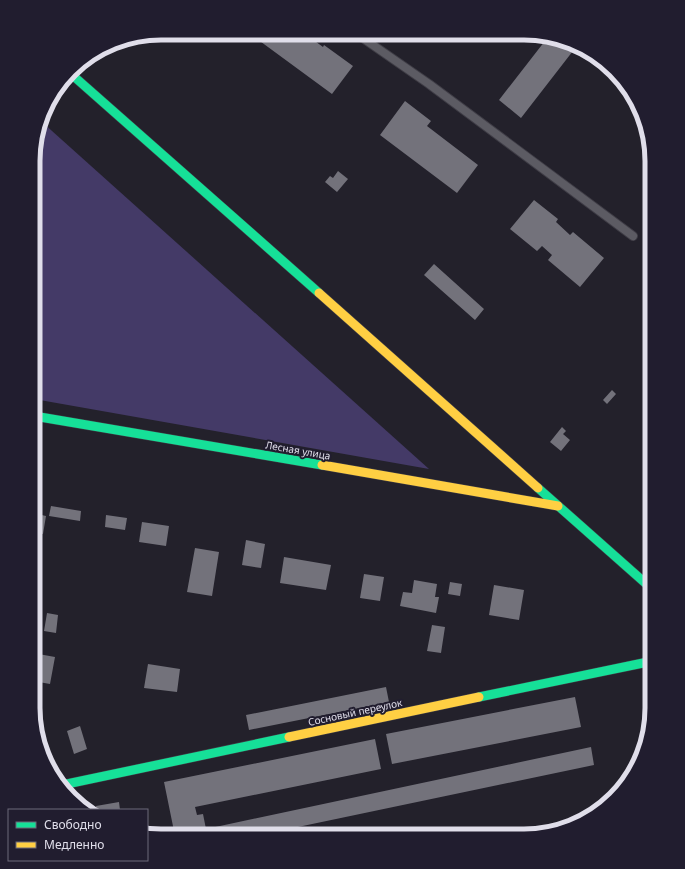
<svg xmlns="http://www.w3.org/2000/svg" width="685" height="869" viewBox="0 0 685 869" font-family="'Noto Sans',sans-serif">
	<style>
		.green { fill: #443a67 }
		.building { fill: #73727b }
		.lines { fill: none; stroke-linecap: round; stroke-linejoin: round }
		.lane-casing { stroke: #3f3d46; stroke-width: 10 }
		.fast-casing { stroke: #3f3d46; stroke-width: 10 }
		.slow-casing { stroke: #3f3d46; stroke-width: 10 }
		.lane { stroke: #5c5b63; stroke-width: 8 }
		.fast { stroke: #16e098; stroke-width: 9 }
		.slow { stroke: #ffcf43; stroke-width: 9 }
		.rail { stroke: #5f5e66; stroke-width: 3; stroke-dasharray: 7 7; stroke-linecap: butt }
		.labels { text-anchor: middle; stroke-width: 4; stroke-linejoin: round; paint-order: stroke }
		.street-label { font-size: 10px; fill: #e0deea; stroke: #211d2f }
		.rim { fill: none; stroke: #e0deea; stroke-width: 5 }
	</style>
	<rect width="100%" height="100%" fill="#23212b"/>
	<path class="green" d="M42,122L429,469L34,399V144Z"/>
	<path class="building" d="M249,33H304L323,47L324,45L353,66L332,94Z
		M548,37L576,47L521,118L499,100Z
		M405,101L431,121L427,126L478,165L457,193L380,135Z
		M338,171L348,179L337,192L325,182L330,176L333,178Z
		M534,200L558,219L556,222L570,235L573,232L604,258L580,287L548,260L552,255L542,246L537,251L510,229Z
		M434,264L484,309L475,320L424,275Z
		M612,390L616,394L607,404L603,400Z
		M562,427L566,431L563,434L570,440L561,451L550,442Z
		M51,506L81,511L80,521L49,516Z
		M33,513L46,516L43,534L33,532Z
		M106,515L127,518L125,530L105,527Z
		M142,522L169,526L166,546L139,542Z
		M246,540L265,544L261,568L242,565Z
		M33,542L39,543L35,570L33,569Z
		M195,548L219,552L212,596L187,592Z
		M284,557L331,565L326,590L280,583Z
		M364,574L384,577L380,601L360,598Z
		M414,580L437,584L435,597H439L436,613L400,606L403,592L412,593Z
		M450,582L462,584L460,596L448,594Z
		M494,585L524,590L519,620L489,615Z
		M33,595L40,596L34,628H33Z
		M47,613L58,615L56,633L44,631Z
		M432,625L445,627L441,653L427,651Z
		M33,653L55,657L50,684L33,681Z
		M148,664L180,669L177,692L144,688Z
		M386,687L389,702L249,730L246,715Z
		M575,697L581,727L392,764L386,734Z
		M80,726L87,749L74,754L67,731Z
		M375,739L381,769L195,807L197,815L203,814L206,829L591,747L594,765L255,836H175L164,782Z
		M119,802L120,810H97L96,806Z"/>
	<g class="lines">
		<defs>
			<path id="lane" d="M357,34L429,84L633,236"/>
			<path id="fast" d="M70,73L319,293
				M34,416L322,465
				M538,488L652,589
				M479,697L648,662L652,660
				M62,785L289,737"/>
			<path id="slow" d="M319,293L538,488
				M322,465L558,506
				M289,737L479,697"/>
		</defs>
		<use href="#lane" class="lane-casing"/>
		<use href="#fast" class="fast-casing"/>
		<use href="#slow" class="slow-casing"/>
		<use href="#lane" class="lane"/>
		<use href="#fast" class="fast"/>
		<use href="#slow" class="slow"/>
		<path class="rail" d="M551,830L602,806"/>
	</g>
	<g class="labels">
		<g class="street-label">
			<text transform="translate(298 450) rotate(10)" y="4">Лесная улица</text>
			<text transform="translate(355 712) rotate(-12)" y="4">Сосновый переулок</text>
		</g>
	</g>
	<path d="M0 0H685V869H0ZM161 40H524A121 121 0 0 1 645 161V708A121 121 0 0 1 524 829H161A121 121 0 0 1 40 708V161A121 121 0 0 1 161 40Z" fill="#211d2f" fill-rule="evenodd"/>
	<path class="rim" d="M161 40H524A121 121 0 0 1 645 161V708A121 121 0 0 1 524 829H161A121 121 0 0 1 40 708V161A121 121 0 0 1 161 40Z"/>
	<rect x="8" y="809" width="140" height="52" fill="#211d2f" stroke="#6d6a7a"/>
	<rect x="16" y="822" width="20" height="6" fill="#16e098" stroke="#6d6a7a"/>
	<text x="44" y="829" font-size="12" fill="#e0deea">Свободно</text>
	<rect x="16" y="842" width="20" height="6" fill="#ffcf43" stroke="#6d6a7a"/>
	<text x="44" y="849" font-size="12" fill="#e0deea">Медленно</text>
</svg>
